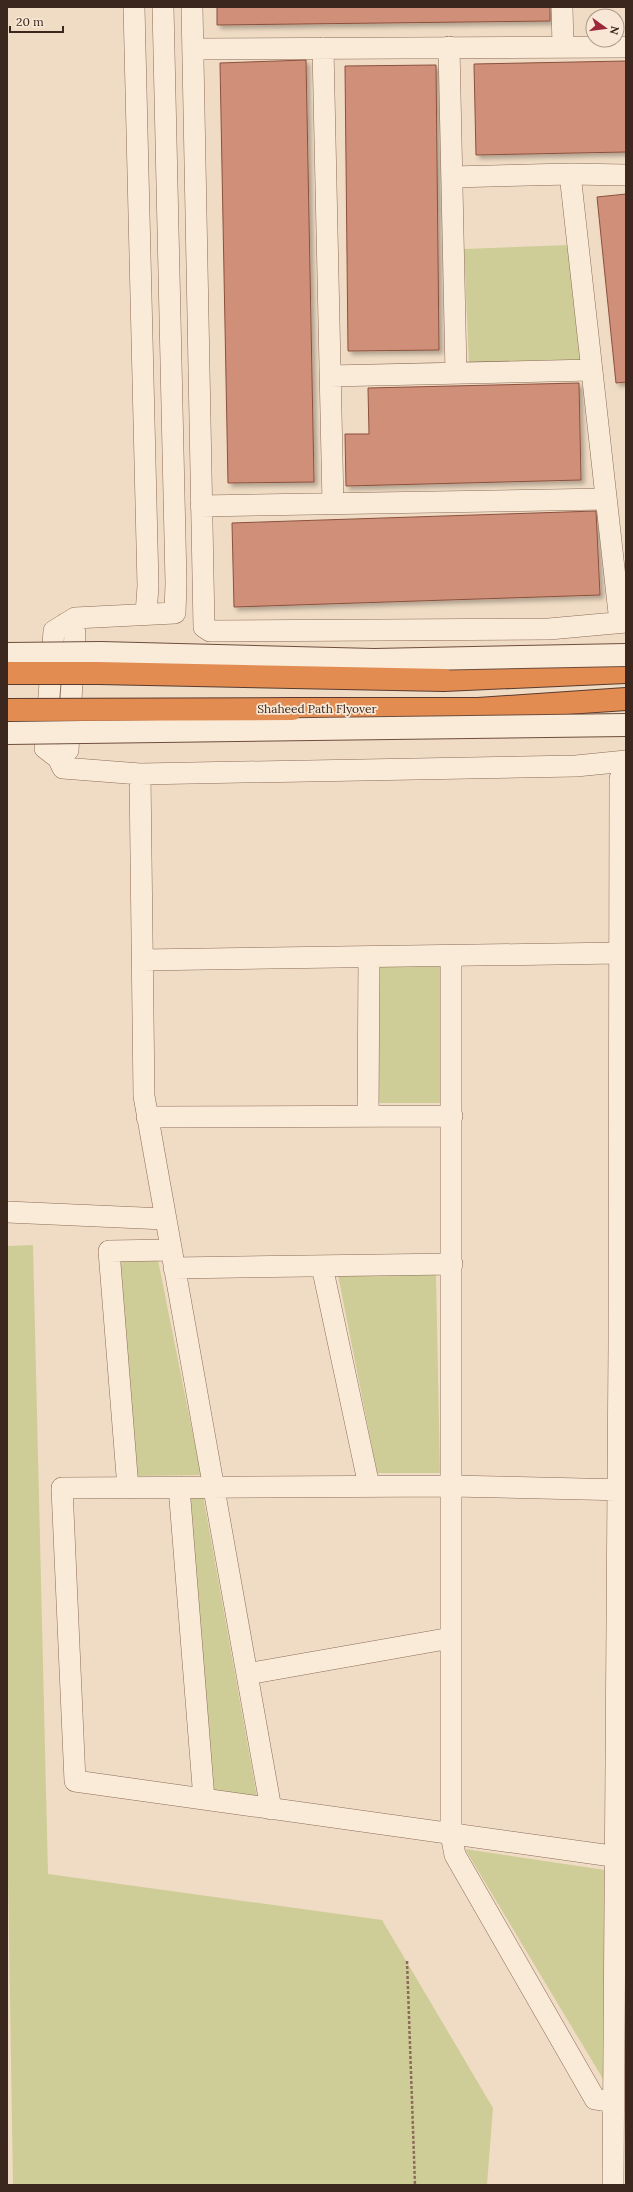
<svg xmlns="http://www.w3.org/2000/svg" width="633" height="2192" viewBox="0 0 633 2192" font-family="Lora,serif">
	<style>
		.green { fill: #cfcd97 }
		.building { fill: #d08f78; stroke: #8c513e; filter: url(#shadow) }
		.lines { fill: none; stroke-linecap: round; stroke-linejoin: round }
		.street-casing { stroke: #8c6c59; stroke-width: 22 }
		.highway-casing { stroke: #593b2e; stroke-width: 24 }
		.path { stroke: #8c6c59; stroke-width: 2.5; stroke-dasharray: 3 2; stroke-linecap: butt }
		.street { stroke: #faebd8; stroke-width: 21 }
		.highway { stroke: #e28c52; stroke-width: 22 }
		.secondary-bridge-casing { stroke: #6e4d3d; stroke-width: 24; stroke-linecap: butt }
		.highway-bridge-casing { stroke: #593b2e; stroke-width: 24; stroke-linecap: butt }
		.secondary-bridge { stroke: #faebd8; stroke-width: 22 }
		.highway-bridge { stroke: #e28c52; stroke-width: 22 }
		.labels { text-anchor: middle; stroke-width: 3.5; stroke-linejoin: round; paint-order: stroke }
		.street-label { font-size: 12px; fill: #3b271e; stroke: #f7e7d4 }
	</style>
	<defs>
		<filter id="shadow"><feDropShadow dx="3.5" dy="3.5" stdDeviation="2" flood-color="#0004"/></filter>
	</defs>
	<rect width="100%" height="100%" fill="#f0dcc4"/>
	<path class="green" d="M569,245L583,361L469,365L464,249Z
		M377,966H443L442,1103H377Z
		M33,1245L48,1874L382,1920L493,2108L487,2185H13L7,1812V1246Z
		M119,1260H158L201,1475L138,1476Z
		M436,1274L440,1473H377L338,1275Z
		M189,1495H203L257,1797L214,1793Z
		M465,1849L605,1870L603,2079Z"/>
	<path class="building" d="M217,7H550V21L217,25Z
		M306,60L314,482L228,483L220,63Z
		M626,61V152L476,155L474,64Z
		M436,65L439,350L348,351L345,66Z
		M626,194V382L616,383L597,197Z
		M579,383L581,480L346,486L345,434H369L368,388Z
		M596,511L600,595L234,607L232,523Z"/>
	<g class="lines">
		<defs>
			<path id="street" d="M134,7L148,586L146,614
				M163,7L176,583L175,613L75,618L54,631L45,748L58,758L63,768L140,774L576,766L626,761
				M192,7L204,627L210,631L549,629L626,622
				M562,7L563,47
				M449,47L456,373
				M323,48L333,504
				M193,49L626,47
				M570,174L620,622
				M452,177L570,174L626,175
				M330,376L592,370
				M201,506L606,499
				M58,758L68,750L75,633L65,624
				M140,774L144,1096L271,1809
				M451,956V1834L455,1855L595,2099L613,2102
				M142,960L619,953
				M368,1116L369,957
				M147,1117L452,1116
				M7,1212L165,1219
				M322,1266L369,1486
				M174,1268L452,1264
				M179,1487L204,1799
				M128,1488L109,1251L171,1250
				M626,1490L451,1486L62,1488L75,1781L626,1858
				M247,1674L451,1638
				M613,2185L619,1346L620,779L626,769"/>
			<path id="highway" d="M444,680L626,672
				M292,709H478L626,699"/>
		</defs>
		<use href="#street" class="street-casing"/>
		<use href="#highway" class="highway-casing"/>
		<path class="path" d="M407,1961L415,2185"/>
		<use href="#street" class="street"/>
		<use href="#highway" class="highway"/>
		<defs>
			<path id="secondary-bridge" d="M7,654L101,653L374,660L626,655
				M7,733L626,725"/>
			<path id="highway-bridge" d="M7,673H98L444,680
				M7,710L292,709"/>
		</defs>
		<use href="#secondary-bridge" class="secondary-bridge-casing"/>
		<use href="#highway-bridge" class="highway-bridge-casing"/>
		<use href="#secondary-bridge" class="secondary-bridge"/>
		<use href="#highway-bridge" class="highway-bridge"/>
	</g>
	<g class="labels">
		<g class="street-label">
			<text x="317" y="713">Shaheed Path Flyover</text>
		</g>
	</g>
	<rect width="633" height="2192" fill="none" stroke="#3b271e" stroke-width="16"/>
	<g transform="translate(605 28) rotate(104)"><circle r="19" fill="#f7e7d4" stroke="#ac9a8b"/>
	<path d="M0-3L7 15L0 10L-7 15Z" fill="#9d273a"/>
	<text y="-6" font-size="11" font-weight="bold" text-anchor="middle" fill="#3b271e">N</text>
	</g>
	<path d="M10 26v6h53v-6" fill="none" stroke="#3b271e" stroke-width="2"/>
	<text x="16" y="26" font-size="12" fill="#3b271e" stroke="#f7e7d4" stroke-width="3" paint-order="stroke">20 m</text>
</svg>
